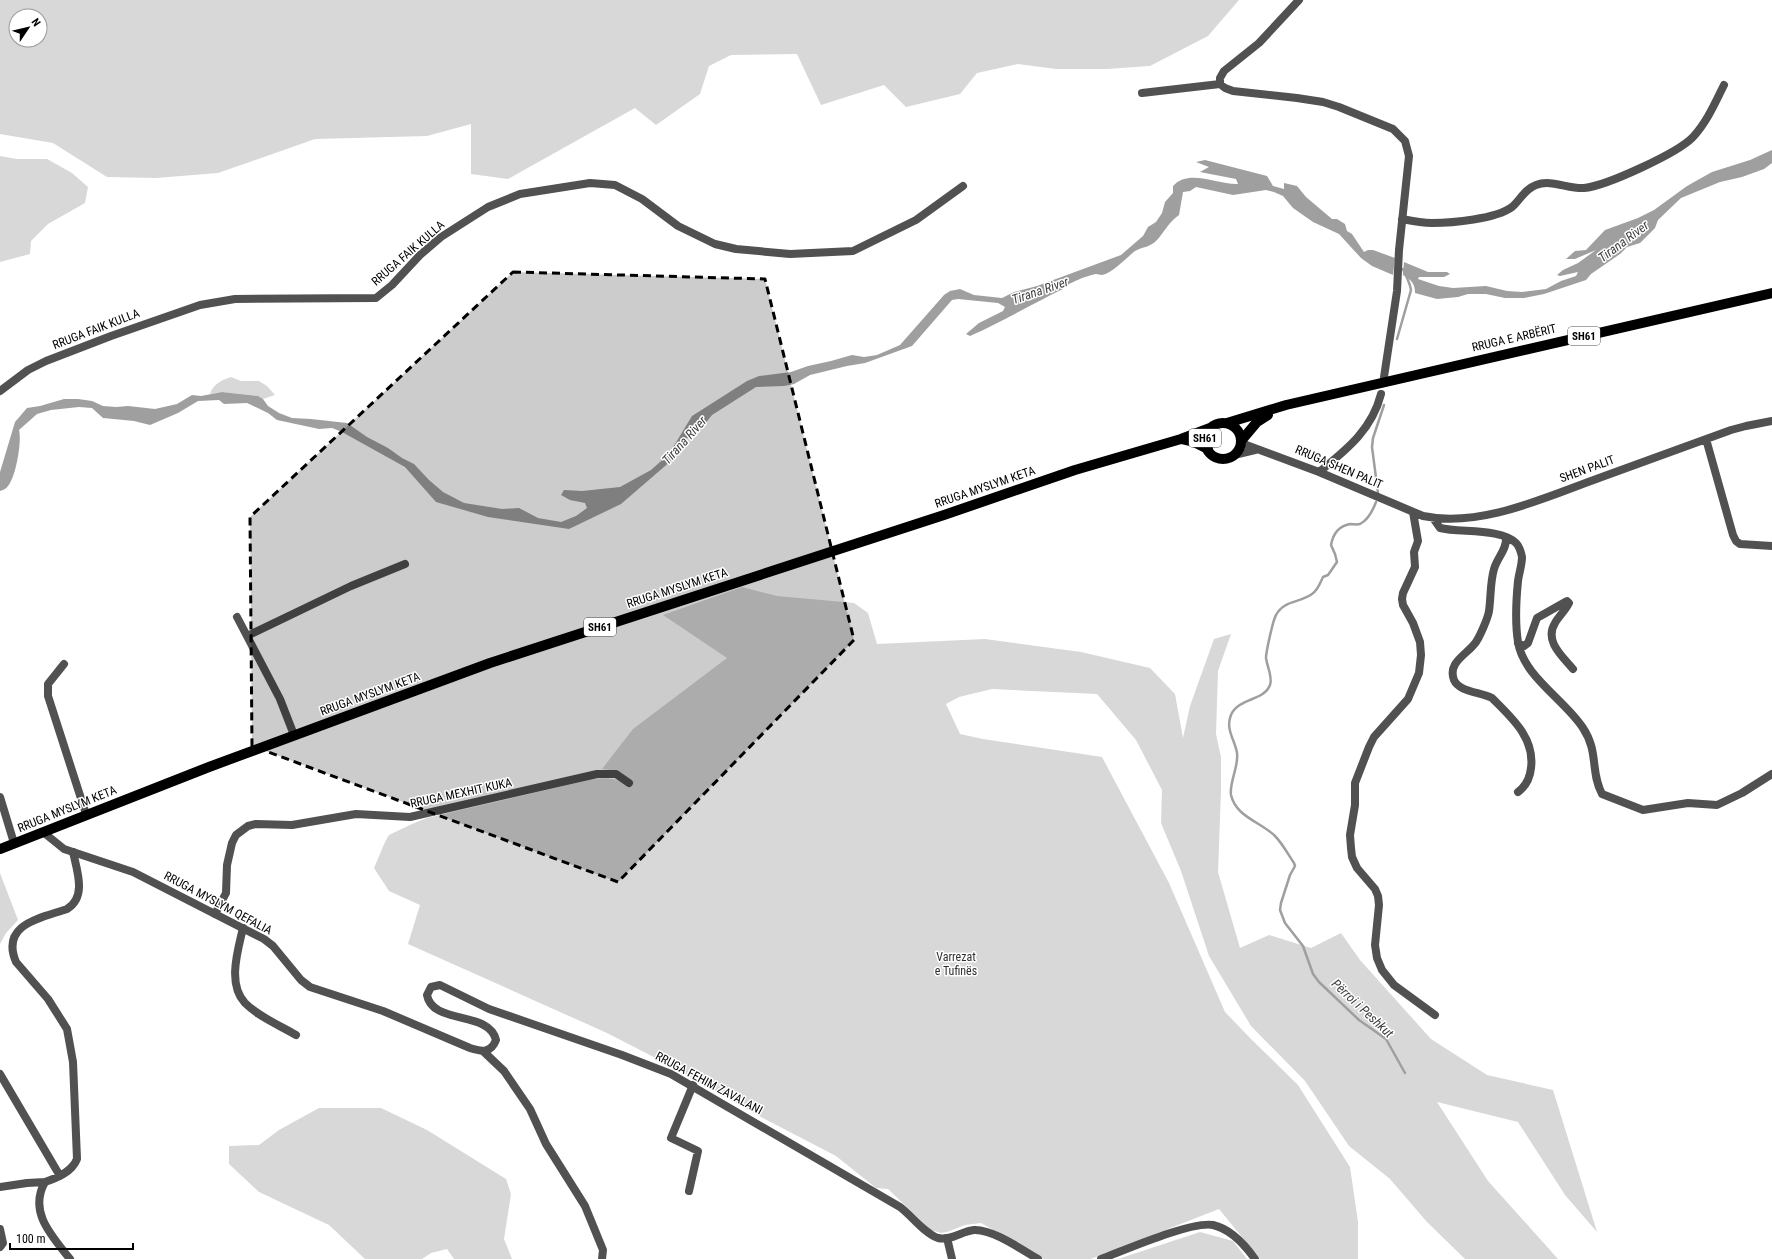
<svg xmlns="http://www.w3.org/2000/svg" width="1772" height="1259" viewBox="0 0 1772 1259" font-family="'Roboto Condensed',sans-serif">
	<style>
		.green { fill: #d8d8d8; fill-rule: evenodd }
		.water { fill: #9f9f9f }
		.lines { fill: none; stroke-linecap: round; stroke-linejoin: round }
		.stream { stroke: #9f9f9f; stroke-width: 2.5 }
		.minor { stroke: #515151; stroke-width: 8 }
		.tertiary { stroke: #515151; stroke-width: 8 }
		.primary { stroke: #000; stroke-width: 10 }
		.marked { fill: #000; fill-opacity: 0.2; stroke: #000; stroke-width: 3; stroke-dasharray: 8 5; stroke-linejoin: round }
		.labels { text-anchor: middle; stroke-width: 3; stroke-linejoin: round; paint-order: stroke }
		.shield { fill: #fff; stroke: #4c4c4c; stroke-width: 1 }
		.shield-label { font-size: 11px; font-weight: bold; fill: #000 }
		.street-label { font-size: 12px; fill: #000; stroke: #fff }
		.park-label { font-size: 12px; fill: #2f2f2f; stroke: #fff }
		.water-label { font-size: 13px; font-style: italic; fill: #404040; stroke: #fff }
	</style>
	<rect width="100%" height="100%" fill="#fff"/>
	<path class="green" d="M0,0H1239L1208,36L1150,66L1107,69H1056L1018,64L977,73L960,94L906,107L884,85L821,105L797,54L731,55L709,66L700,94L656,125L635,108L508,179L471,174V124L427,136L315,139L218,173L156,178L107,177L53,143L0,134ZM16,16H40V40H16Z
		M0,156L17,159H47L72,173L88,187L85,203L48,224L31,241L30,254L0,262Z
		M231,377L241,381H259L267,386L275,395L263,399L258,396L222,392L210,394C213,384 222,380 231,377Z
		M742,587L777,596L854,603L868,613L877,644L985,639L1081,652L1150,668L1175,694L1183,738L1190,706L1214,639L1231,634L1218,671L1216,734L1221,757V791L1218,872L1240,948L1269,935L1311,948L1341,933L1360,960L1431,1039L1487,1075L1553,1090L1597,1232L1565,1195L1518,1122L1437,1102L1488,1181L1558,1259H1465L1427,1222L1390,1179L1349,1146L1305,1081L1251,1026L1209,956L1181,871L1161,823L1162,790L1136,740L1097,694L992,689L959,697L946,704L960,734L983,739L1102,757L1169,883L1225,1012L1251,1039L1298,1085L1350,1167L1358,1222V1259H1260L1219,1209L1091,1259H1044L981,1223L965,1225L947,1232L941,1233L931,1230L888,1189L876,1188L836,1156L761,1117L671,1066L607,1033L408,944L420,905L389,891L374,868L385,842L389,835L412,824L427,818L589,780C600,778 609,777 620,781L617,771L602,769L633,729L727,658L663,615Z
		M0,873L18,920L6,933L0,944Z
		M319,1108H381L427,1130L506,1179L511,1194L504,1239L512,1259H454L447,1249L431,1253L422,1259H365L329,1225L259,1192L229,1164V1146L259,1145L279,1130Z
		M1200,1232L1233,1241L1247,1259H1118Z"/>
	<path class="water" d="M1772,150V163L1764,169L1742,177L1720,182L1681,198L1658,220L1655,228L1640,243L1627,247L1620,254L1591,274L1586,280L1544,294L1524,298H1505L1486,294H1468L1458,297L1437,299L1415,293C1415,283 1411,280 1403,275L1404,262L1428,272H1447L1450,274L1444,277H1419L1418,279L1439,286L1453,288L1486,286L1507,291L1522,292L1546,289L1561,281L1576,276L1578,272L1560,276L1557,275L1563,270L1578,263L1596,250L1575,259H1566L1575,251L1586,250L1605,230L1638,218L1654,210L1687,186L1712,172L1750,160Z
		M1205,160L1267,176L1273,186L1284,189V183L1297,186L1306,197L1332,219H1337L1345,224L1347,231L1352,234L1364,252L1368,250H1373L1395,258L1393,275L1372,266L1361,258L1339,234L1313,222L1293,208L1283,196L1274,192L1266,190L1233,195L1196,187L1190,191L1183,192L1179,215C1169,222 1165,231 1157,240C1151,247 1142,247 1135,251C1127,257 1113,273 1102,275C1100,275 1098,274 1096,274C1089,275 1067,283 1063,289C1032,304 1002,322 970,336L966,334L979,323L1003,311L1005,307L998,303L958,299L952,300L912,346L865,363L847,366L810,375L794,384L784,386L756,387L712,415L704,425L685,440L684,446L679,454L621,504L569,529L488,517L436,502L405,467L342,432L332,428L319,429L277,420L268,413L247,403L224,404L219,400L198,401L178,413L150,425L134,421L103,418L92,408L79,407L51,410L37,414L19,430C22,441 16,477 8,486C6,489 3,490 0,491V472L15,422L27,408L40,406L64,399H78L92,401L103,406L116,407L128,406L155,409L177,404L192,395L201,396L222,392L258,396L263,399L268,406L279,413L292,418L311,419L347,423L367,437L388,448L402,458L414,464L429,480L443,492L464,503L502,509L519,508L538,518L561,522L576,516L587,508L585,503L570,500L561,495L564,490L582,491L620,487L651,470L669,454L692,416L747,381L759,376L791,372L808,366L831,361L852,355L864,357L877,355L900,345L944,295L950,291L960,289L974,295L1002,298L1014,292L1037,286L1121,255L1143,236L1148,227L1156,222L1162,213L1165,202L1173,193V186C1189,168 1218,185 1238,184L1236,179L1200,172L1209,167L1196,162Z"/>
	<g class="lines">
		<path class="stream" d="M1397,339L1411,290C1410,283 1406,276 1403,269
			M1378,493L1372,447L1373,438L1384,405
			M1376,502C1373,510 1368,520 1360,524C1356,525 1354,524 1350,524C1339,526 1333,534 1331,545L1335,554L1337,562L1328,575L1323,577C1320,583 1318,590 1312,594C1300,603 1284,600 1276,615C1273,620 1266,652 1266,658C1267,666 1273,678 1270,685C1264,701 1238,698 1231,715C1225,729 1235,740 1237,753C1239,766 1229,783 1231,795C1236,817 1261,822 1275,836C1282,843 1288,854 1294,863L1295,866L1290,875L1281,903L1280,910L1285,923L1303,946L1313,974L1319,982L1359,1020L1386,1039L1405,1073"/>
		<path class="minor" d="M1299,0L1259,43L1224,71L1220,78V84L1225,88L1233,91L1297,98L1323,102L1339,107L1393,129L1405,141L1409,156L1399,250L1397,291L1384,377
			M1142,93L1220,84
			M1402,219C1412,221 1422,223 1432,223C1452,223 1496,219 1512,207C1520,200 1525,189 1536,185C1551,179 1568,189 1584,188C1606,186 1678,153 1693,137C1707,122 1715,103 1724,85
			M0,391L28,370L46,361L111,336L200,305L235,299L376,298L392,285L420,255L441,237L488,207L520,194L590,183L615,185L642,199L678,226L715,244L736,249L790,254L853,251L916,220L963,186
			M1706,439L1733,535L1736,541L1740,544L1772,546
			M1241,443L1319,472L1423,516C1481,528 1546,497 1599,478C1643,462 1687,446 1731,430L1746,426L1772,421
			M1234,455L1255,450
			M1319,472C1346,450 1372,430 1381,394
			M1413,512L1418,541L1414,552L1415,567L1403,593L1402,599L1403,605L1413,623L1420,642L1421,655L1419,673L1408,699L1374,737L1369,747L1355,783V805L1350,835L1351,848L1352,857L1357,868L1375,889L1378,896L1379,905L1375,945L1377,958L1382,970L1394,985L1435,1015
			M1433,518L1440,528C1460,533 1501,528 1516,543C1520,547 1521,552 1522,557C1522,565 1519,573 1518,581C1516,601 1515,623 1518,642C1523,676 1565,700 1583,728C1599,752 1590,771 1602,794L1643,810L1688,803L1717,805L1742,793L1772,774
			M1506,538C1507,549 1497,558 1494,569C1490,583 1491,597 1489,611C1488,618 1480,636 1476,642C1468,654 1447,662 1454,680C1459,692 1481,692 1492,698C1512,718 1535,738 1531,768C1530,778 1526,786 1518,792
			M237,617L280,699L294,735
			M247,636L351,586L405,564
			M1518,643L1524,646L1528,643L1537,618L1567,601L1569,603C1565,611 1559,616 1555,623C1544,641 1562,656 1573,669
			M64,664L48,684V696L86,814
			M0,797L14,843
			M215,914L226,893L227,865L232,843L236,835L248,826L256,824L292,825L356,814L410,817L597,774H616L629,783
			M243,928C238,950 227,984 245,1003C259,1017 279,1025 296,1035
			M484,1052L504,1071L530,1109L546,1144L585,1206L603,1250L602,1259
			M0,1074L60,1176
			M0,1187L27,1183L45,1182
			M689,1191L698,1151L671,1138L693,1085
			M0,1229L3,1243L0,1247
			M947,1238L952,1259
			M70,1259C52,1236 28,1212 45,1182C57,1178 72,1172 77,1159L73,1062L67,1029L48,999L16,962C0,924 41,918 67,909C87,897 77,871 73,852"/>
		<path class="tertiary" d="M43,832L64,849L133,872L264,939L273,946L301,980L310,987L383,1011L470,1048C482,1052 491,1053 496,1040C489,1010 432,1025 427,995L431,987L440,985L489,1009L622,1055L671,1074L900,1207C911,1215 925,1234 938,1238C951,1241 962,1231 974,1230C993,1229 1022,1250 1038,1259
			M1101,1259C1125,1250 1191,1221 1213,1225C1231,1229 1245,1245 1255,1259"/>
		<path class="primary" d="M1227,423L1286,405L1772,293
			M1205 441a18 18 0 1 1 36 0a18 18 0 1 1-36 0Z
			M1181,439L1194,442L1208,449
			M1241,441L1257,422L1268,415
			M0,849L209,767L490,663L944,515L1075,470L1181,439L1210,428"/>
	</g>
	<path class="marked" d="M513,272L765,279L854,640L618,882L252,746L250,517Z"/>
	<g class="labels">
		<g class="shield">
			<rect x="1568" y="327" width="32" height="18" rx="3"/>
			<rect x="1189" y="429" width="32" height="18" rx="3"/>
			<rect x="584" y="618" width="32" height="18" rx="3"/>
		</g>
		<g class="shield-label">
			<text x="1584" y="340">SH61</text>
			<text x="1205" y="442">SH61</text>
			<text x="600" y="631">SH61</text>
		</g>
		<g class="street-label">
			<text transform="translate(408 253) rotate(-41)" y="4">RRUGA FAIK KULLA</text>
			<text transform="translate(96 329) rotate(-21)" y="4">RRUGA FAIK KULLA</text>
			<text transform="translate(1514 338) rotate(-13)" y="4">RRUGA E ARBËRIT</text>
			<text transform="translate(1339 467) rotate(23)" y="4">RRUGA SHEN PALIT</text>
			<text transform="translate(1587 469) rotate(-20)" y="4">SHEN PALIT</text>
			<text transform="translate(985 487) rotate(-19)" y="4">RRUGA MYSLYM KETA</text>
			<text transform="translate(677 588) rotate(-18)" y="4">RRUGA MYSLYM KETA</text>
			<text transform="translate(370 694) rotate(-20)" y="4">RRUGA MYSLYM KETA</text>
			<text transform="translate(461 793) rotate(-12)" y="4">RRUGA MEXHIT KUKA</text>
			<text transform="translate(67 809) rotate(-22)" y="4">RRUGA MYSLYM KETA</text>
			<text transform="translate(218 903) rotate(28)" y="4">RRUGA MYSLYM QEFALIA</text>
			<text transform="translate(709 1083) rotate(28)" y="4">RRUGA FEHIM ZAVALANI</text>
		</g>
		<g class="park-label">
			<text x="956" y="961">Varrezat<tspan x="956" dy="14">e Tufinës</tspan></text>
		</g>
		<g class="water-label">
			<text transform="translate(1623 241) rotate(-37)" y="5">Tirana River</text>
			<text transform="translate(1040 290) rotate(-19)" y="5">Tirana River</text>
			<text transform="translate(684 440) rotate(-48)" y="5">Tirana River</text>
			<text transform="translate(1363 1008) rotate(43)" y="5">Përroi i Peshkut</text>
		</g>
	</g>
	<g transform="translate(28 28) rotate(55)"><circle r="19" fill="#ffffff" stroke="#999999"/>
	<path d="M0-3L7 15L0 10L-7 15Z" fill="#000000"/>
	<text y="-6" font-size="11" font-weight="bold" text-anchor="middle" fill="#000000">N</text>
	</g>
	<path d="M10 1243v6h123v-6" fill="none" stroke="#000000" stroke-width="2"/>
	<text x="16" y="1243" font-size="12" fill="#000000" stroke="#ffffff" stroke-width="3" paint-order="stroke">100 m</text>
</svg>
